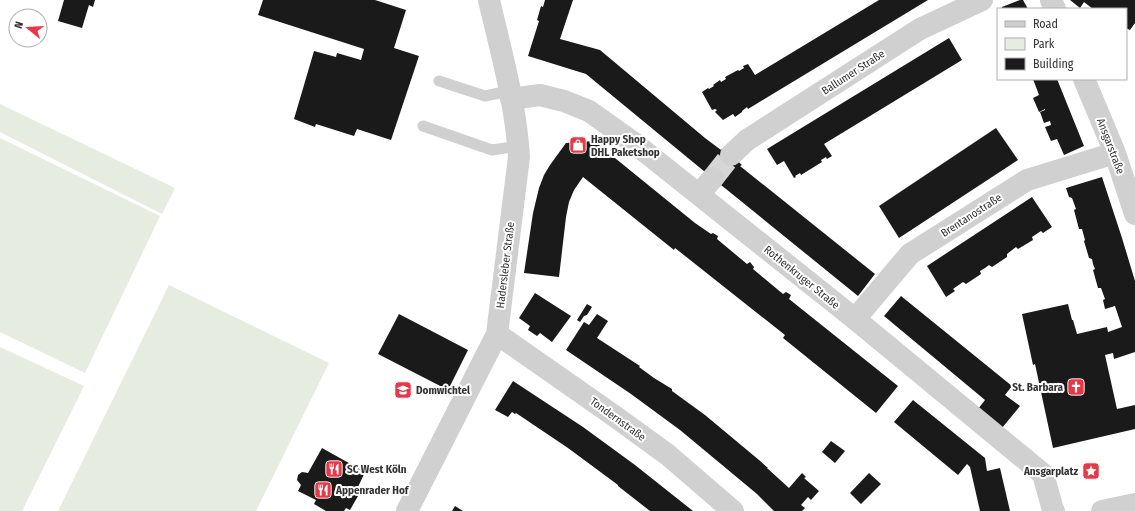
<svg xmlns="http://www.w3.org/2000/svg" width="1135" height="511" viewBox="0 0 1135 511" font-family="'Fira Sans Condensed',sans-serif">
	<style>
		.green { fill: #e6ecdf }
		.building { fill: #1a1a1a }
		.lines { fill: none; stroke-linecap: round; stroke-linejoin: round }
		.minor-tunnel { stroke: #d6d6d6; stroke-width: 22; stroke-dasharray: 22 11; stroke-linecap: butt }
		.service { stroke: #d0d0d0; stroke-width: 11 }
		.minor { stroke: #d0d0d0; stroke-width: 22 }
		.labels { text-anchor: middle; stroke-width: 4; stroke-linejoin: round; paint-order: stroke }
		.street-label { font-size: 11px; fill: #333; stroke: #fff }
		.poi-label { font-size: 11px; font-weight: bold; fill: #333; stroke: #fff; text-anchor: start }
	</style>
	<rect width="100%" height="100%" fill="#fff"/>
	<path class="green" d="M0,104L175,188L162,214L0,132Z
		M0,138L160,216L85,373L0,332Z
		M169,285L329,363L256,511H58Z
		M0,347L84,386L22,511H0Z"/>
	<path class="building" d="M64,0H95L93,7L89,5L82,28L58,21Z
		M263,0H375L406,10L394,48L419,56L391,140L357,129L354,136L316,124L315,127L294,119L314,51L336,57L337,53L361,60L364,49L258,15Z
		M545,0H573L560,39L600,50L705,138L721,150L722,149L731,155L742,165L740,166L875,274L858,296L705,172L586,74L528,56L539,21L537,20L541,6L543,7Z
		M879,0H928L748,109L747,107L742,111V112L735,117L733,114L723,120L715,112L717,110L715,109L712,110L702,92L708,88L709,89L714,86L713,85L720,80L721,82L726,79L725,77L738,70L739,71L744,68L743,66L748,64L755,75Z
		M1020,0H1023L1028,9H1002V7Z
		M1070,0H1135V23L1130,30L1126,28V9H1093L1084,2L1080,8Z
		M949,38L962,60L824,144L832,156L827,159L826,157L821,160L822,162L801,175L800,173L795,176L796,177L794,178L784,161L777,165L767,149Z
		M1033,79H1057L1084,146L1064,155L1057,139L1051,141L1045,127L1051,125L1050,121L1044,123L1040,112L1045,110V109L1039,112L1033,98L1039,95Z
		M996,128L1018,160L899,238L879,206Z
		M594,141L695,223L711,234L713,233L718,236L717,239L747,264L750,262L754,267L753,269L783,294L786,292L791,295L789,299L898,386L876,413L783,338L785,335L675,248L674,250L583,177L574,190L569,202L566,217L559,277L524,273L533,213L539,188L544,175L550,165L566,143Z
		M1102,177L1122,238L1135,281V352L1114,359L1113,353L1105,355L1117,409L1135,405V429L1053,448L1035,364L1033,365L1022,314L1068,304L1072,320H1073L1077,334L1107,327L1108,332L1122,327L1115,306L1105,309L1103,300L1105,299L1101,288H1098L1093,270L1095,269L1093,264L1092,259L1089,258L1084,241L1085,240L1082,229H1079L1074,210L1076,209L1072,198L1069,197L1066,188Z
		M1032,197L1052,227L1043,233L1041,231L1032,237L1033,240L1018,249L1016,247L1007,254V257L992,267L989,265L985,268L980,271L981,274L966,284L963,282L953,289L955,291L946,297L927,266Z
		M535,293L571,316L552,342L540,333L537,336L528,330L530,326L519,318Z
		M901,296L1012,386L1005,395L1020,406L1002,428L978,409L985,400L884,316Z
		M587,304L592,307L587,315L584,316L580,322L577,320Z
		M399,314L468,350L448,390L378,354Z
		M597,314L608,321L597,338L640,366L639,367L654,378L672,389V391L705,415L759,460L768,468H767L789,488L802,473L806,477L804,478L819,491L811,500L808,497L801,505L805,508L802,511H774L757,494L680,430L631,394L566,350L584,322L589,325Z
		M513,381L583,427L635,465L693,511H650L618,486V485L568,448L516,413L515,414L512,412L508,417L495,410Z
		M913,400L985,458L987,471L1000,468L1010,511H980L970,467L967,464L958,475L894,422Z
		M831,441L845,451L835,463L822,452Z
		M322,448L365,472L358,487L362,489L350,510L346,508L344,511H326L314,504L316,500L298,491L301,485L297,480L298,475L302,472L308,473Z
		M869,473L881,484L861,504L850,493Z
		M455,506L463,511H452Z"/>
	<g class="lines">
		<path class="minor-tunnel" d="M713,178L731,155"/>
		<path class="service" d="M439,81L485,96L509,91
			M423,126L492,150L518,146"/>
		<path class="minor" d="M1051,0L1055,9
			M1084,79L1115,153L1135,214
			M511,99L540,95L564,101L589,111L634,143L855,319L1043,474L1053,510L1054,511
			M731,155L747,140L920,29L982,0
			M699,194L713,178
			M855,319L910,254L1027,180L1115,153
			M497,334L613,415L668,455L733,511
			M407,511L497,334L519,157C516,104 501,52 489,0
			M1102,511L1135,504"/>
	</g>
	<defs>
		<symbol id="shop-square" viewBox="-11 -11 22 22"><rect x="-9" y="-9" width="18" height="18" rx="4" fill="#e63946" stroke="#fff"/><path d="M-5-2.5h2.3a2.7 3.5 0 0 1 5.4 0H5L5.5 6h-11ZM-1.5-2.5h3a1.5 2.3 0 0 0-3 0Z" fill="#fff"/></symbol>
		<symbol id="church-square" viewBox="-11 -11 22 22"><rect x="-9" y="-9" width="18" height="18" rx="4" fill="#e63946" stroke="#fff"/><path d="M-1.2-6h2.4v3.5h3.3v2.4h-3.3V6h-2.4V-.1h-3.3v-2.4h3.3Z" fill="#fff"/></symbol>
		<symbol id="school-square" viewBox="-11 -11 22 22"><rect x="-9" y="-9" width="18" height="18" rx="4" fill="#e63946" stroke="#fff"/><path d="M0-5L7-2L0 1L-7-2ZM-4 1L0 2.5L4 1V4Q0 6-4 4Z" fill="#fff"/></symbol>
		<symbol id="restaurant-square" viewBox="-11 -11 22 22"><rect x="-9" y="-9" width="18" height="18" rx="4" fill="#e63946" stroke="#fff"/><path d="M-5-6h1v4h1v-4h1v4h1v-4h1v5L-1.5 .5V6h-2V.5L-5-1ZM5-6V6H3V1.5H1.5Q1.5-4 5-6Z" fill="#fff"/></symbol>
		<symbol id="sight-square" viewBox="-11 -11 22 22"><rect x="-9" y="-9" width="18" height="18" rx="4" fill="#e63946" stroke="#fff"/><path d="M0-6L1.8-2.2L6-1.7L2.9 1.2L3.7 5.4L0 3.3L-3.7 5.4L-2.9 1.2L-6-1.7L-1.8-2.2Z" fill="#fff"/></symbol>
	</defs>
	<g fill-rule="evenodd">
		<use href="#shop-square" x="568" y="135" width="20" height="20"/>
		<use href="#church-square" x="1066" y="377" width="20" height="20"/>
		<use href="#school-square" x="393" y="380" width="20" height="20"/>
		<use href="#restaurant-square" x="324" y="459" width="20" height="20"/>
		<use href="#sight-square" x="1081" y="461" width="20" height="20"/>
		<use href="#restaurant-square" x="313" y="480" width="20" height="20"/>
	</g>
	<g class="labels">
		<g class="street-label">
			<text transform="translate(853 72) rotate(-33)" y="4">Ballumer Straße</text>
			<text transform="translate(1111 146) rotate(69)" y="4">Ansgarstraße</text>
			<text transform="translate(971 215) rotate(-33)" y="4">Brentanostraße</text>
			<text transform="translate(505 265) rotate(-83)" y="4">Hadersleber Straße</text>
			<text transform="translate(802 277) rotate(39)" y="4">Rothenkruger Straße</text>
			<text transform="translate(618 419) rotate(36)" y="4">Tondernstraße</text>
		</g>
		<g class="poi-label">
			<text x="591" y="143">Happy Shop<tspan x="591" dy="13">DHL Paketshop</tspan></text>
			<text x="1063" y="391" text-anchor="end">St. Barbara</text>
			<text x="416" y="394">Domwichtel</text>
			<text x="347" y="473">SC West Köln</text>
			<text x="1078" y="475" text-anchor="end">Ansgarplatz</text>
			<text x="336" y="494">Appenrader Hof</text>
		</g>
	</g>
	<rect x="997" y="8" width="130" height="72" fill="#ffffff" stroke="#adadad"/>
	<rect x="1005" y="21" width="20" height="6" fill="#d0d0d0" stroke="#adadad"/>
	<text x="1033" y="28" font-size="12" fill="#333333">Road</text>
	<rect x="1005" y="38" width="20" height="12" fill="#e6ecdf" stroke="#adadad"/>
	<text x="1033" y="48" font-size="12" fill="#333333">Park</text>
	<rect x="1005" y="58" width="20" height="12" fill="#1a1a1a" stroke="#adadad"/>
	<text x="1033" y="68" font-size="12" fill="#333333">Building</text>
	<g transform="translate(28 28) rotate(288)"><circle r="19" fill="#ffffff" stroke="#adadad"/>
	<path d="M0-3L7 15L0 10L-7 15Z" fill="#e63946"/>
	<text y="-6" font-size="11" font-weight="bold" text-anchor="middle" fill="#333333">N</text>
	</g>
</svg>
